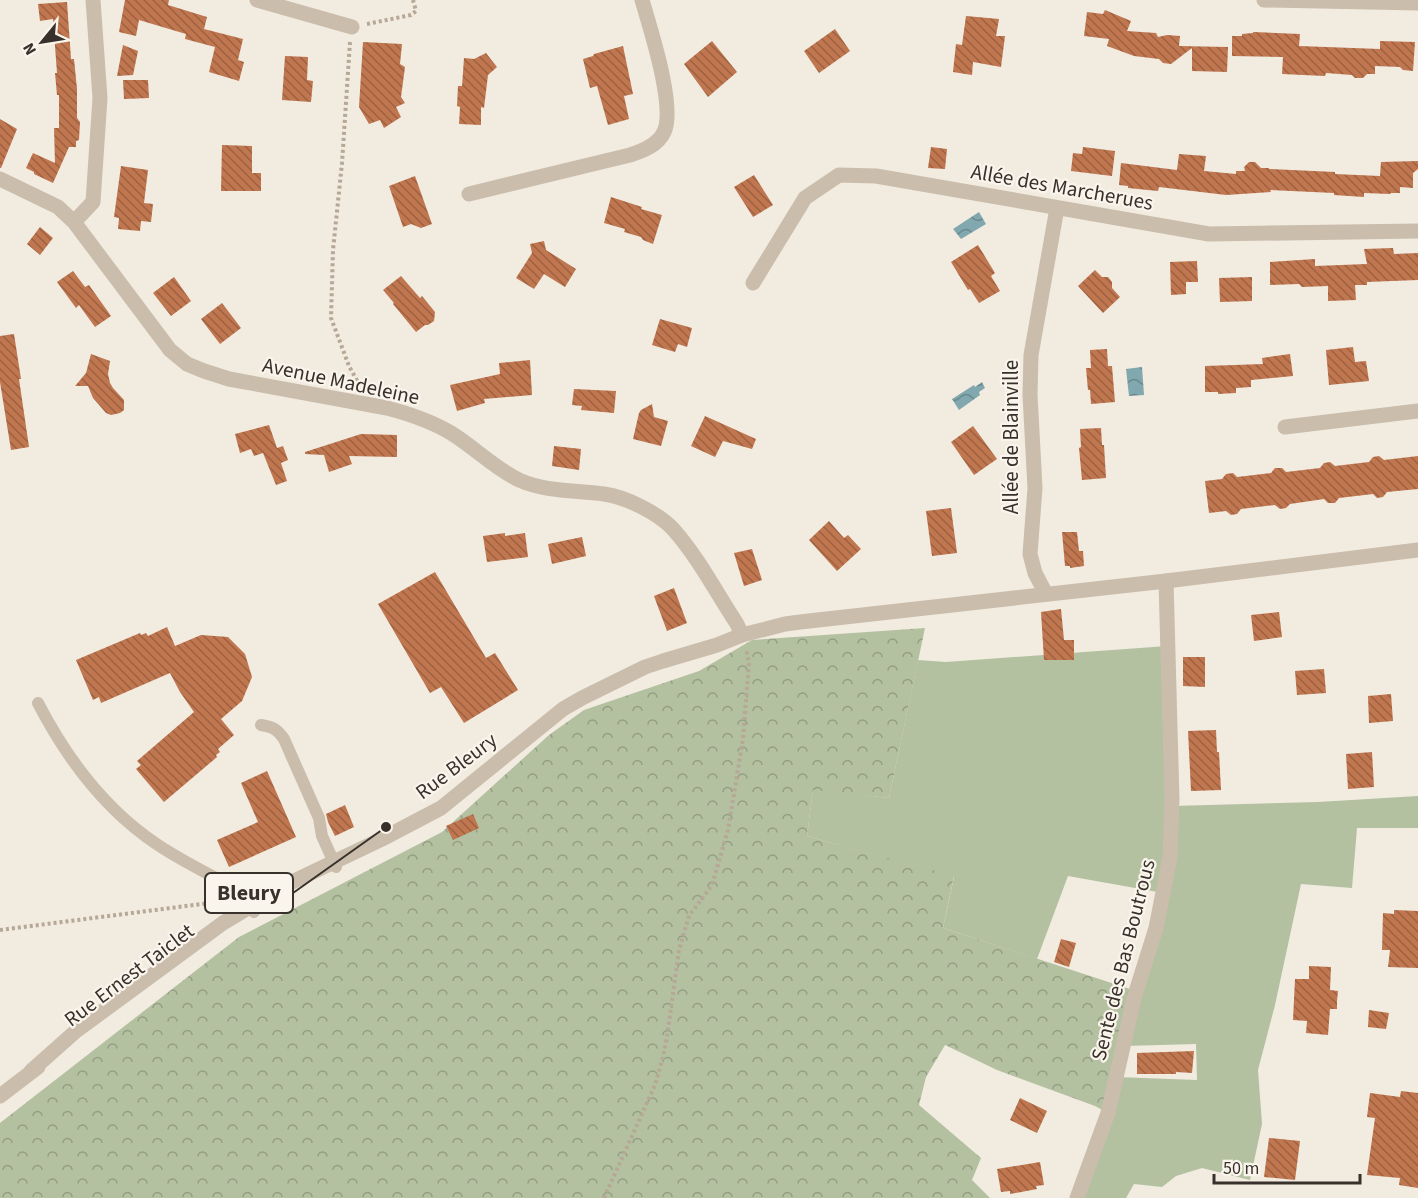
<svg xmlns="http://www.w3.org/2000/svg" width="1418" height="1198" viewBox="0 0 1418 1198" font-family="'Source Sans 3',sans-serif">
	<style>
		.green { fill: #b3c1a0 }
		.forest { fill: url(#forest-crowns) }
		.water { fill: url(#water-waves) }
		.building { fill: url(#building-back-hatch) }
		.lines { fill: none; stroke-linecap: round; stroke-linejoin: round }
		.path { stroke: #b6a796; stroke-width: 4; stroke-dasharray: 3 3; stroke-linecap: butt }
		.service { stroke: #cabdac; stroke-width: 12 }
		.minor { stroke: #cabdac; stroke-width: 15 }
		.tertiary { stroke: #cabdac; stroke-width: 15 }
		.labels { text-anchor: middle; stroke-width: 4.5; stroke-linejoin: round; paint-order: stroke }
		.street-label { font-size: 21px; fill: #38302b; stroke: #faf5ec }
		.leader { fill: none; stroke: #38302b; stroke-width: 2 }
		.callout-dot { fill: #38302b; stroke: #faf5ec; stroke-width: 2 }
		.callout { fill: #faf5ec; stroke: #38302b; stroke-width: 2 }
		.callout-label { font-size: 22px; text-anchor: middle; font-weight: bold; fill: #38302b }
	</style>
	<defs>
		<pattern id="forest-crowns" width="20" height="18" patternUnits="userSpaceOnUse" patternTransform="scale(1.5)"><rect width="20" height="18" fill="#b3c1a0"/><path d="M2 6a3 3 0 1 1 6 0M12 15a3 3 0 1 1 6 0" fill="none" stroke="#939d83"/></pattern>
		<pattern id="water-waves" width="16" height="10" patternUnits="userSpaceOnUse" patternTransform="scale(1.5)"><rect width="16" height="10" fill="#80a8ae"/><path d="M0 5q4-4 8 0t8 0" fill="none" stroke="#6a898e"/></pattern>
		<pattern id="building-back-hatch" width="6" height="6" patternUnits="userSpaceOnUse" patternTransform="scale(1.5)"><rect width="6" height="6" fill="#c0764f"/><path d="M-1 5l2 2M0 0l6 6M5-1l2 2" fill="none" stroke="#9d6142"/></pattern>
	</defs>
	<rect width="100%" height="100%" fill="#f2ebe0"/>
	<path class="green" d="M1167,646L1172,806L1318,802L1418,796V828H1357L1352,888L1301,884L1275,1005L1258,1070L1262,1124L1250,1180L1202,1168L1176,1176L1162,1187L1134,1184L1126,1198H1076L1117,1077L1197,1080L1196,1044L1124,1046L1163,893L1068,876L1037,959L943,928L954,877L807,836L813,789L889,798L918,660L946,662Z"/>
	<path class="forest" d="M925,628L889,798L813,790L807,836L954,876L943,928L1136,991L1108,1113L1095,1106L997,1070L945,1045L926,1077L919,1105L981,1158L972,1180L990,1198H0V1123L239,937L442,832L549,735L584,710L699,671L752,640Z"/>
	<path class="water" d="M979,212L986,224L961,239L953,229Z
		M1142,367L1144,395L1129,396L1126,369Z
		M982,382L985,388L979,392L980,395L959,410L952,399L974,385L975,387Z"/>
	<path class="building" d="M125,0H169L168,5L207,17L204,29L243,39L238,60L244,62L239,81L209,72L215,47L185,39L186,34L139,20L136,36L119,32Z
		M67,2L71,59H74L77,89V118L80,122L79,140L76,141V147H69L53,183L34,174V172L26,168L33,153L55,163L54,128H59V95H57L55,73H57L53,19L40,21L38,4Z
		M1105,10L1131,21L1127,31L1156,33L1158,37L1167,35L1180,36L1179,46L1228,47L1227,72L1192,71V48L1171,64L1163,63L1159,59L1134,56L1107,46L1109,39L1084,36L1087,12L1103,14Z
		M966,16L999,19L996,36H1005L1001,67L973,62L972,75L953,72L956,44L962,45Z
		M835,29L850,51L819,73L804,51Z
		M1253,32L1300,34L1299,46L1380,49V41L1415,42L1413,71L1403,70L1400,67L1375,66V74H1367L1363,78H1355L1352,75L1326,73L1325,76L1282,74L1283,57L1232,56V36H1242V34L1253,33Z
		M712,41L737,72L708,97L684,64Z
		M363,42L402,44L400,64L405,67L401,97L405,103L396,107L401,117L384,128L380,120L369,124L359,107Z
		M123,45L138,51L133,75L117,76Z
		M623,46L633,94L624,96L629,119L608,125L597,86L590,88L583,59L593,56L594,54Z
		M486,53L497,67L488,75L484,108L481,107V125L459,124L460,107L457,106L458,86H462L464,58L474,59Z
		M285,56L308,57L307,80L313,81L311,102L282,100Z
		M123,80H148L149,98L124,99Z
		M0,119L17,129L1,168H0Z
		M222,145L252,146V173H261V191H221Z
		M931,147L947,149L945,169L928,168Z
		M1083,147L1115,151L1112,176L1071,171L1073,153L1082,154Z
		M1179,154L1206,156L1204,171L1236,174V171H1245L1244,167L1249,162H1255L1261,168H1269V169L1335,172V174L1380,176L1381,162L1418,161V169L1413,173V188L1400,187V193H1391L1390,194L1364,193V197L1334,195V193L1270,190L1271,192L1226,195L1159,187L1158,191L1128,188V186L1119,185L1121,163L1177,170Z
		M121,166L148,170L144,203L153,204L151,222L141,221L140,231L118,229L119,218L114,217Z
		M754,175L773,205L753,217L734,187Z
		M415,176L432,224L421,228L411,224L403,227L389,186Z
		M611,197L642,207L641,209L662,215L653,244L643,240L641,237L624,232L625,229L604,223Z
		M40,227L53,238L40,255L27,244Z
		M544,241L546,250L576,269L565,287L544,274L534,289L516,278L532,253L530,244Z
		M978,245L995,273L991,276L1000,291L979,303L970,289L968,290L951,262Z
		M1393,248L1394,254L1418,253V280L1367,282V285H1355L1356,300L1328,301V286L1302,287L1299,284L1270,285V262L1315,259V266L1367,264L1364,249Z
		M1197,261L1198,282H1186V294L1171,295L1170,262Z
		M1095,270L1102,277H1108L1112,282V288L1120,297L1103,313L1078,286Z
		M73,271L85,287L89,285L111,316L95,327L79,305L76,308L57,282Z
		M401,276L420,298L422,296L435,312L434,321L428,325H425L416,332L393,304L394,303L383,290Z
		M174,277L191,301L171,316L153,293Z
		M1252,277V301L1220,302L1219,278Z
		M222,303L241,328L220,344L201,319Z
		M660,319L692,328L687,347L678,344L675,352L652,345Z
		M14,334L21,379H19L29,447L11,450L0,382V336Z
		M1353,347L1355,362L1366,361L1369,381L1329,385L1326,350Z
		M1107,349L1108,366H1112L1115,402L1091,404L1090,390H1088L1086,368H1091L1090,350Z
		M91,354L110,361L108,374L110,383L113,388L124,400V410L120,413L111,415L106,413L93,398L88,386H75L86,373Z
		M1290,354L1293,376L1251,380V387L1236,388V393L1218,394V392H1205V366L1263,364L1262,358Z
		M530,360L532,395L484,399L485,403L457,411L450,385L500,374L499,363Z
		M574,389L616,391L614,413L581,410L582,406L572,405Z
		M652,404L654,417L668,421L661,446L633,439L639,413L641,410Z
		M705,416L756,439L752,449L723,441L715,457L691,446Z
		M269,425L277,448L283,446L288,460L281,463L287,481L276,485L263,453L254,456L251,449L240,453L235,434Z
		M973,426L997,459L974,475L951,442Z
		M1101,428L1102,445H1104L1106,478L1082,480L1079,448L1081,447L1080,429Z
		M361,434L397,435V457L349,456L352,464L329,472L324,455L305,454V452Z
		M554,446L581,449L579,470L552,466Z
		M1379,456L1384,460L1418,456V489L1387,492L1383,497L1377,498L1373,494L1339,498L1335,503H1328L1324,499L1290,504L1286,508L1280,509L1275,505L1241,509L1237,514L1231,515L1226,511L1209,513L1205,481L1222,479L1226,474L1233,473L1237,477L1271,473L1275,468H1282L1286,472L1320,468L1324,463L1330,462L1335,466L1369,462L1373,457Z
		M951,508L957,553L932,556L926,511Z
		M829,521L844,538L848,535L861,549L837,571L809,540Z
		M1062,532H1077L1079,551H1083L1084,566L1070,568V566H1065Z
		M505,533V536L525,533L528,557L487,562L483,536Z
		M582,537L586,556L552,564L548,544Z
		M752,549L762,580L744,586L734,553Z
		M435,572L486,658L495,653L518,690L464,723L441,687L430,693L378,604Z
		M674,588L687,623L667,631L654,596Z
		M1061,609L1064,640H1074V660H1044L1041,612Z
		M1279,612L1282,637L1254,641L1251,615Z
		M167,627L175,646L201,635L228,637L245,654L252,677L242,701L221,719L234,735L218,749L220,752L216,755L217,757L164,802L136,769L141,765L137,761L194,712L180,692L170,673L101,703L99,697L93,700L76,660L140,633L141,635L146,633L148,636Z
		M1183,657H1205V687L1183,686Z
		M1324,669L1326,693L1297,695L1295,671Z
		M1391,694L1393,721L1369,723L1368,696Z
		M1216,730L1217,752H1219L1221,790L1191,791L1188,731Z
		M1372,752L1374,787L1348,789L1346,754Z
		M267,771L296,837L229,867L217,840L258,822L241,783Z
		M345,805L354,827L335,836L328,822L326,814Z
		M473,814L479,828L453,840L446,826Z
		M1394,910L1418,911V968L1388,967L1390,950H1382L1383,913L1394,914Z
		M1061,939L1076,943L1069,967L1054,962Z
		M1309,966L1331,967L1330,990L1338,991L1337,1001V1009H1330L1328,1035L1306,1033L1307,1021L1293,1020L1295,979H1309Z
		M1369,1010L1389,1013L1386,1029L1368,1027Z
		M1194,1051L1192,1073L1176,1072V1074H1137V1053Z
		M1401,1091L1418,1093V1188L1399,1185L1400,1178L1367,1175L1375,1118L1367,1117L1370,1093L1400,1097Z
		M1020,1098L1047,1111L1037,1133L1010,1120Z
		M1269,1138L1300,1141L1295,1180L1264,1177Z
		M1040,1162L1044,1185L1036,1186L1037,1189L1010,1194V1191L1001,1192L997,1169Z"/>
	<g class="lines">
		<path class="path" d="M367,24L411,15L416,11L413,0
			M350,42L342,163L333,250L331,318L349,366L361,388
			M0,930L225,901
			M604,1198L655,1085L663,1057L667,1037L679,950L689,916L712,885L728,830L743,739L749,663L746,649"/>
		<path class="service" d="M38,703C67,759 105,810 158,845C176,857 195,867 214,877C222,881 235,886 242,893C246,898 250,906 254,912
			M261,725C273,727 277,729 284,739L319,818L322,836L336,867"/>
		<path class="minor" d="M257,0L352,27
			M1264,0L1418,3
			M0,179L58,207L74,222L170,350L187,364L204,371L229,379L387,408C410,414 431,421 451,433C474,447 494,468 519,480C546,492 575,490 604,494C626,497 658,513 673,529C698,557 716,592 737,624L742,635
			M469,194L630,155C643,151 658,145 664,132C676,107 650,28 642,0
			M74,222L93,202L100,98L93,0
			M753,283L805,198L839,175L876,176L1209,234L1418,231
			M1285,427L1418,411
			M1046,594L1035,573L1030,554L1035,488L1030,395L1031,355L1057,208
			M1077,1198L1108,1113L1134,998L1156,928L1170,857L1172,799L1166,581"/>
		<path class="tertiary" d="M31,1071L76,1031L223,923L292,882L382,839L441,808L563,709L582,698L645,667L663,661L717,645L742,635L785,624L800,622L1166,581L1418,550
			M0,1096L38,1067"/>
	</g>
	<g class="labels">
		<g class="street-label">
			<text transform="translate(1062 187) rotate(10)" y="7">Allée des Marcherues</text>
			<text transform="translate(341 381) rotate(12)" y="7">Avenue Madeleine</text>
			<text transform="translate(1011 437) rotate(-90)" y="7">Allée de Blainville</text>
			<text transform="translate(456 766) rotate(-37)" y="7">Rue Bleury</text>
			<text transform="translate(1123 960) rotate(-76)" y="7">Sente des Bas Boutrous</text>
			<text transform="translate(129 975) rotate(-37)" y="7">Rue Ernest Taiclet</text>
		</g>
	</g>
	<path class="leader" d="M386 827L293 893"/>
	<circle class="callout-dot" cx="386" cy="827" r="6"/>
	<rect class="callout" x="205" y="873" width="88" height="40" rx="6"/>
	<g class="callout-label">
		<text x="249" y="900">Bleury</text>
	</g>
	<g transform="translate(42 42) rotate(240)" stroke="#faf5ec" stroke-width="4.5" paint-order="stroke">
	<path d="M0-4.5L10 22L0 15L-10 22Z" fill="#38302b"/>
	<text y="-9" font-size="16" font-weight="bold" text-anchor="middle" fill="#38302b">N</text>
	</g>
	<path d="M1214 1174v9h146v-9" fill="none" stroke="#38302b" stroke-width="3"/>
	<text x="1223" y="1174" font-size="18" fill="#38302b" stroke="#faf5ec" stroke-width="4.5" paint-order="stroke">50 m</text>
</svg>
